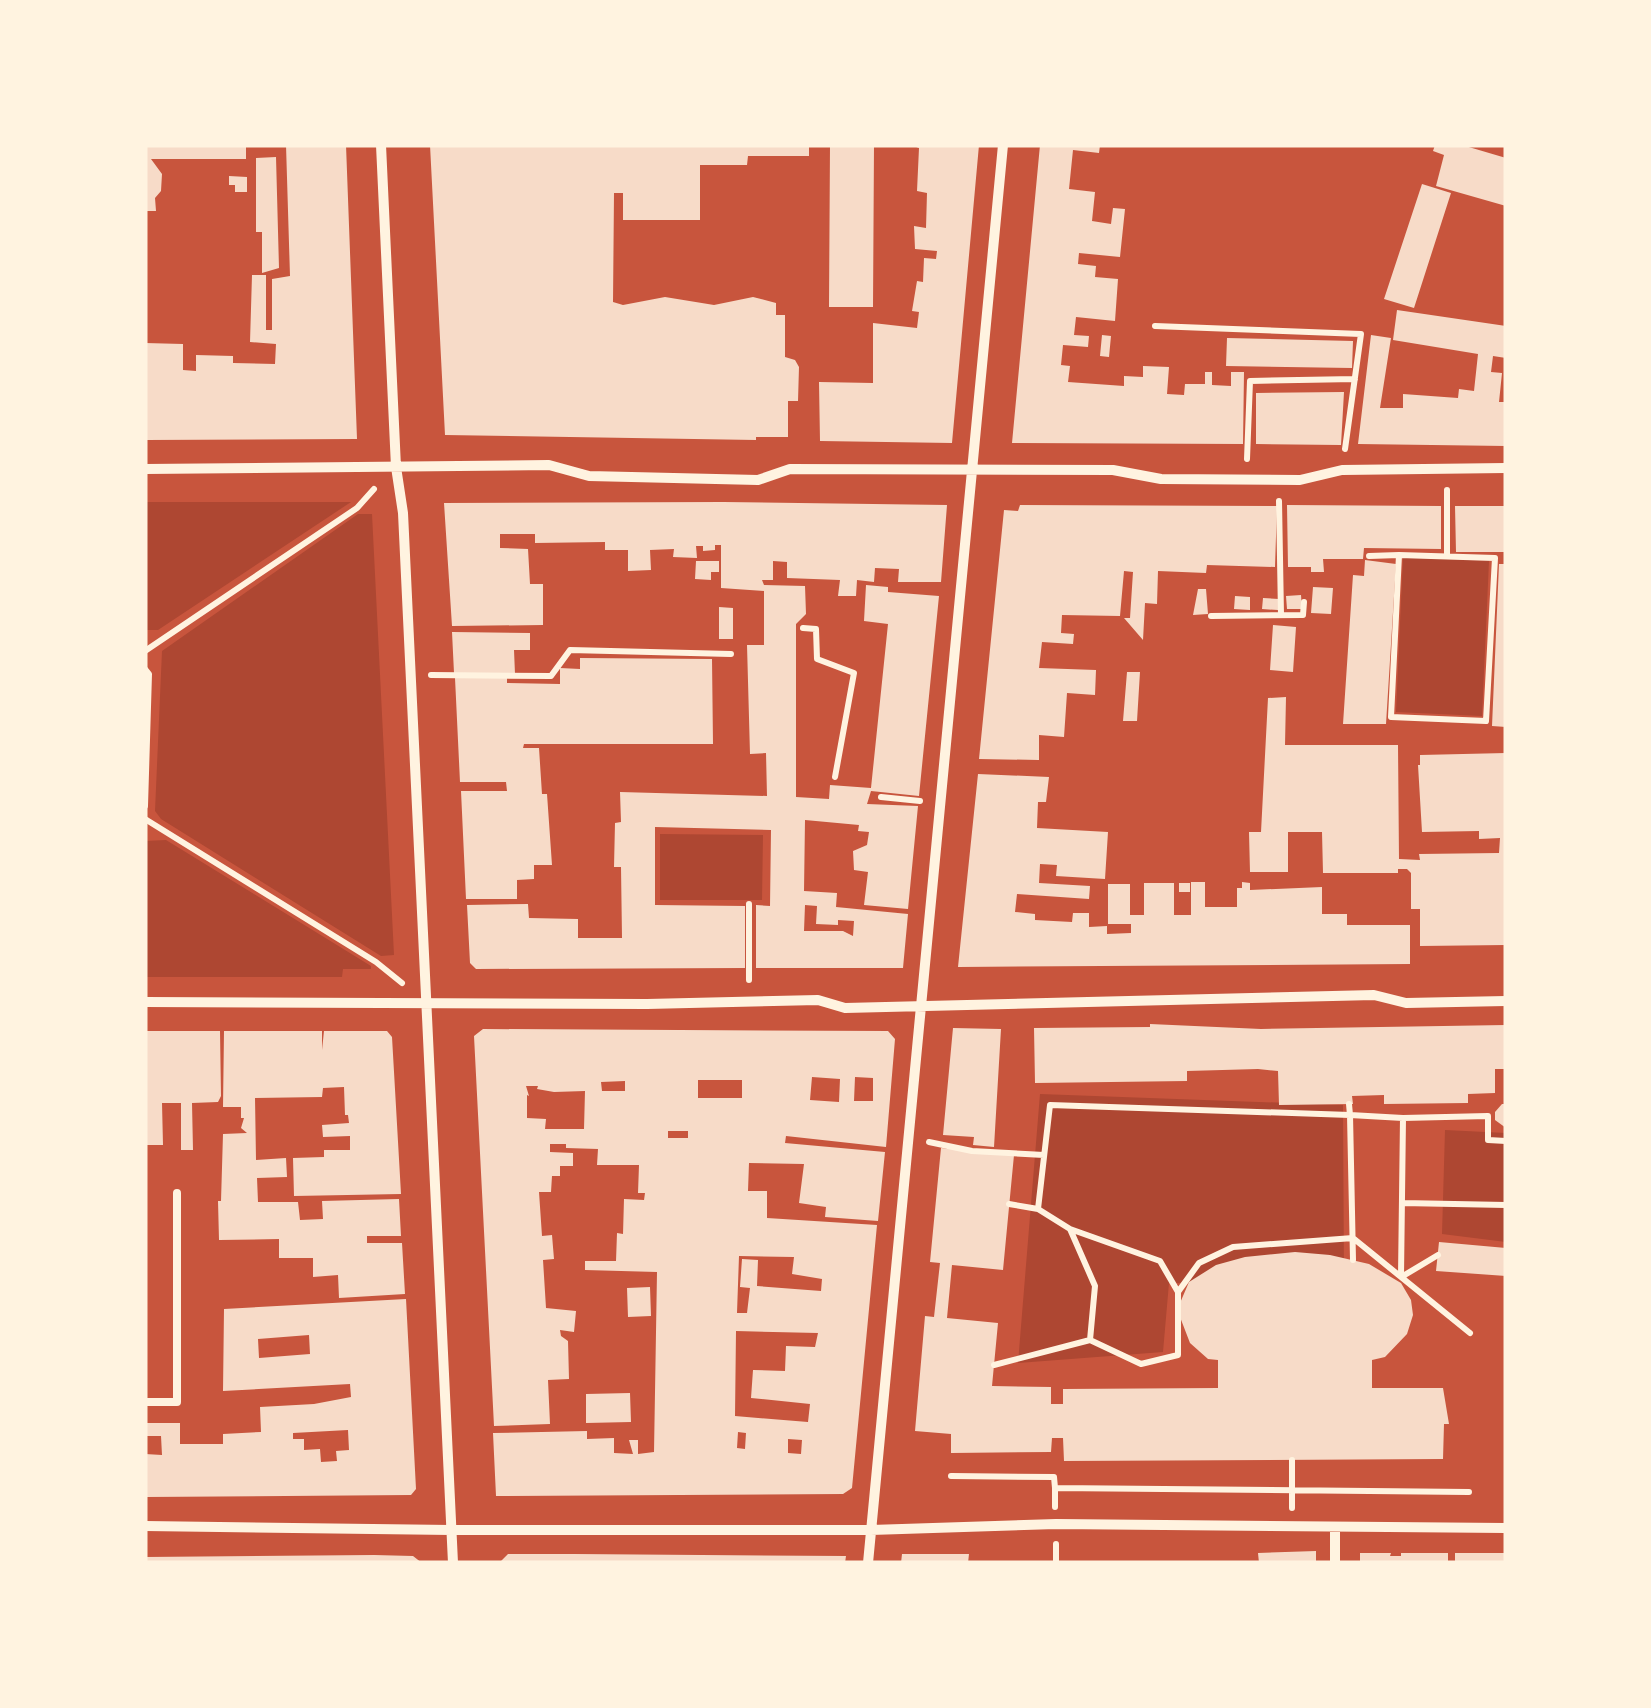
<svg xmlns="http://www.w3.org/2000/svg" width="1651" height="1708" viewBox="0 0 1651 1708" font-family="Lato,sans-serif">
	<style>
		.green { fill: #ae4732 }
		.building { fill: #f7dbc8; fill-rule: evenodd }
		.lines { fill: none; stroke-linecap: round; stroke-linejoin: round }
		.path { stroke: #fff3e0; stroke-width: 6 }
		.service { stroke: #fff3e0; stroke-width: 8 }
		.minor { stroke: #fff3e0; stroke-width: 10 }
	</style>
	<rect width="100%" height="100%" fill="#c8553d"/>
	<path class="green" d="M145,502H351L158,630H145Z
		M358,514H372L394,955L381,956L161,819L155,811L162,651Z
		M1403,557L1489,561L1482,716L1396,712Z
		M660,834L763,835L762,900H660Z
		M166,840L371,966V969H343L342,977H145V841Z
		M1040,1094L1343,1105L1344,1281L1169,1283L1163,1352L1018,1363Z
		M1445,1130L1506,1133V1242L1442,1234Z"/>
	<path class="building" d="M145,145H246V159H151L162,174L161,191L155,198L156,211H145Z
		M286,145H346L357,439L145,440V343L183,344V370L196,371V355L233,356V363L275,364L276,344L250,342L252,275H266V330H272V279L290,276Z
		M430,145H809V156H748L747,165H700V220H623V193H614L613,302L623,305L665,297L714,305L753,297L776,303V315H785V357L795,360L799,367L798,401H788V437H756V440L445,435Z
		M830,145H874L873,307H829Z
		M911,145H979L952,443L820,441L819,382L873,383V323L917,328L919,312L912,311L917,281L923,282L924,258L936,259L937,251L915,249L914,226L926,228L927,193L917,191L919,148Z
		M1040,145H1100L1099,153L1073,150L1069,189L1095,192L1092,221L1111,224L1113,208L1125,209L1120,257L1079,253L1078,264L1096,266L1095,277L1118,279L1115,321L1076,317L1074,335L1089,336L1088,347L1063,345L1061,365L1070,366L1068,382L1124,386V376L1143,377V366L1169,367L1167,394L1184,395L1185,384H1205V372H1212V385L1231,386V372H1244L1243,444L1012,443Z
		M1435,145H1462L1506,158V206L1436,186L1444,155L1433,151Z
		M276,157L279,268L262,273V232H256V158Z
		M229,176L247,177V192H235V185H229Z
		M1422,184L1451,193L1414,308L1384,299Z
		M1397,310L1506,326V358L1493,356L1491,372L1502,373L1499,402H1506V446L1358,444L1371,335L1391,338L1380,408H1403V394L1458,398L1459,389L1474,391L1478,354L1393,340Z
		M1102,335L1111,336L1109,357L1100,356Z
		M1227,338L1353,341L1352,368L1226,366Z
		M1344,392L1341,445L1256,444V393Z
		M723,502L947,505L941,582H898L899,569L875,568L874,582L857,580L856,596H838L840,580L787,578V562L773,561V580H762L764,585L805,586L806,614L796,624V797L829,799L830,785L871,788L888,624L864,621L866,585L888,587V592L939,596L919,796L871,791L867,804L918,806L908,909L864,905L868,872L854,870L853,851L867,845L869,832L858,831L859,825L805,820L804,891L837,893L836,907L908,914L903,968H756V905L770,906L771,830L655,827V905L745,906V968L476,969L470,963L467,905L528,904L529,918L578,919V938H622L621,867H614L615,823L621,822L620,792L767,796L766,753L750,754L747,645H764V591L721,588V545H715V550L703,551V546H696L697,558L673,557L674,549L650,550L651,570L628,571V550H605V542L535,543V534H500V548L528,549L530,584H543V625L452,626L444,503ZM805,905L817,906L816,924L838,925V920L854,921L853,936L843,931H804Z
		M1020,505L1277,506L1275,567L1207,565L1206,573L1158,571L1157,604L1145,603L1143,640L1124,618H1130L1133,572L1124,571L1120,616L1062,615L1061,633L1074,634L1073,644L1042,642L1039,668L1096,670L1095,695L1067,693L1064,737L1039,735V760L979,759L1004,510L1018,511Z
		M1287,505L1441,506V549L1364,548L1363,559H1323L1324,572H1311V567H1288Z
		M1455,506H1506V552H1456Z
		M1365,560L1396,564L1386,724H1343L1353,575L1364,576Z
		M696,561H719V572H711V580L695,579Z
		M1499,564H1506V727L1492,726Z
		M1313,587L1333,588L1331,614L1311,613Z
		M1198,589H1206L1208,614L1193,615Z
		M1301,595L1302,609H1287L1286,596Z
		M1235,596L1250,597V610L1234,609Z
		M1263,598L1279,599L1278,610L1262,609Z
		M719,607L733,608V639H719Z
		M1273,625L1296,627L1293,672L1270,670Z
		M452,632L530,633V650H514L515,674L454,673Z
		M580,658L712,659L713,744H524L523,748H539L542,794H547L552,865H534V879L517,880V899H466L461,791H507L506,782H460L455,678H507V683L560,684V668L580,669Z
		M1127,672H1140L1137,721H1123Z
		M1286,697L1285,745H1398L1399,859L1420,860L1419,854L1499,853L1500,838L1479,839V831L1422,832L1418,765H1420V755L1506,753V945L1420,946V909H1411V873L1407,869H1398V873H1323L1322,832H1288V872H1250L1249,832H1261L1268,698Z
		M978,774L1049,777L1046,802H1038L1037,828L1108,832L1105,879L1056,876L1057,865L1040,864L1039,883L1090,886L1089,899L1017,894L1015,912L1035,914V920L1072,922L1073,913H1089V927L1107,926V934L1131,933V924H1108V884H1130V915H1144V883H1174V915H1191V882H1205V907H1237V888H1242V882L1250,883V890L1322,887V914H1347V925H1410V964L958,967Z
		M1179,883H1190V892H1179Z
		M1150,1024L1261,1029L1506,1025V1069H1495V1093L1468,1094V1103L1384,1104V1095L1352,1096L1353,1104L1279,1105L1278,1071L1258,1069L1187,1071V1081L1035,1083L1034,1028L1150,1027Z
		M953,1028L1001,1029L994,1147L973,1145L974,1137L943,1135Z
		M483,1029L888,1031L895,1039L886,1147L786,1136L785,1143L885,1152L878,1221L825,1217L826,1207L799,1203L804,1164L749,1163L748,1191H767V1218L877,1225L852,1488L843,1494L496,1496L493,1433L587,1431V1439L614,1438V1453L633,1454L629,1440H638V1454L654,1452L657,1272L585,1270V1261H616L617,1233L623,1234L624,1199L644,1200L645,1193H638L639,1165H597L598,1149L566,1148V1144H550V1152L573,1153V1166H560V1176H552L551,1192H539L542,1236L552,1235L554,1259L543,1260L546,1308L576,1311L574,1332L560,1330L561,1336L568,1341L569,1379L548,1380L550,1424L494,1426L474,1036ZM812,1077L840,1079L839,1102L810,1100ZM855,1077L873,1078V1101H854ZM698,1080H742V1098H698ZM625,1081V1091H602L601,1082ZM526,1086H538L537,1089L554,1092L585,1091L584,1129H545L546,1119L527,1118V1095L529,1096ZM668,1131H688V1138H668ZM739,1256L794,1257L792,1274L822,1279L821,1291L757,1286L758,1260L742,1259L740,1287L750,1288L747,1313H737ZM736,1331L818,1333L815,1347L786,1346L785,1371L753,1370L751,1398L810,1404L808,1422L735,1416ZM738,1432L746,1433L745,1449L737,1448ZM788,1439L802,1440L801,1454L788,1453Z
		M145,1031H220L221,1096L218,1102L192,1103L193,1150H181V1103H162L163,1145H145Z
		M224,1031H322V1050L324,1031H387L392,1037L401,1194L294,1196L293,1158L324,1157V1150H350V1136L323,1137L322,1125L349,1123L348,1115H345L344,1087L323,1088L322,1097L255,1098L256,1160L286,1158L287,1177L257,1178L258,1202H298L300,1220L323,1219L322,1201L399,1199L401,1236H367V1243H402L405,1294L339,1298L338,1275L313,1277V1258H279V1239L219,1240L218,1201H221L223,1134L247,1133L241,1128L244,1118H241V1107H223Z
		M1502,1104H1506V1128L1495,1120V1112Z
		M941,1148L1014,1155L1003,1270L952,1265L947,1318L998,1323L992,1386L1051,1387V1404H1063V1389L1218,1388V1360L1208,1359L1190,1343L1180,1317V1303L1189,1282L1216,1265L1245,1257L1295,1252L1330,1255L1369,1264L1401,1283L1411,1300L1413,1315L1407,1334L1385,1357L1372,1360V1388H1443L1449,1424H1444L1443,1459L1064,1461L1063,1438H1052L1051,1452L951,1453V1434L915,1431L925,1316L934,1317L940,1263L930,1262Z
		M1439,1242L1506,1248V1276L1436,1271Z
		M650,1287L651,1316L628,1317L627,1288Z
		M406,1299L416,1489L411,1495L145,1497V1454L162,1455L161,1436H145V1423H180V1444H223V1434L261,1432L260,1407L314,1404L351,1397L350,1384L223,1391L224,1309ZM309,1335L310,1354L259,1358L258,1339ZM348,1430L349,1450L336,1451L337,1461L321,1462L320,1449L304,1450V1439H293V1433Z
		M630,1393L631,1422L586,1423V1394Z
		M1316,1551V1563H1259L1258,1553Z
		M1360,1553H1391L1390,1556H1401V1553H1448V1563H1360Z
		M1455,1553H1506V1563H1455Z
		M508,1554H575L846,1556L845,1563H499Z
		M902,1554H969L968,1563H901Z
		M374,1555L413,1556L422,1563H145V1557Z"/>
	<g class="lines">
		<path class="path" d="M1155,326L1361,334L1345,449
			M1247,459L1250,381L1355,379
			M1447,490V556
			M1279,501L1281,615
			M1399,555L1495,558L1486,721L1391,717Z
			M1369,556L1399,555
			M1211,616L1303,615L1304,602
			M803,628L816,629L817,659L854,673L835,777
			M145,651L357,508L374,489
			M145,669L149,674L145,806
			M431,675L551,676L570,650L731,654
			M881,797L920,801
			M145,819L376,962L402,983
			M749,980V904
			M1349,1104L1350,1115L1403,1118L1401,1276
			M1403,1118L1488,1116V1140L1506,1141
			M929,1142L972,1151L1044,1155
			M1402,1203L1506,1205
			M1009,1204L1038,1209L1050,1105L1350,1115L1353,1260
			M1070,1229L1160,1261L1178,1292V1355L1141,1364L1090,1340
			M1403,1276L1438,1255
			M1178,1292L1199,1263L1233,1247L1353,1238L1470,1333
			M994,1365L1090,1340L1095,1286L1070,1229L1038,1209
			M1292,1460V1508
			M951,1476L1054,1477L1055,1488
			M1055,1507V1488L1469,1492
			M1056,1563V1544"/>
		<path class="service" d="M145,1402H177V1193"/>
		<path class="minor" d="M381,145L396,467L403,513L453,1563
			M145,469L549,465L589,476L758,480L790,469L1113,470L1161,479L1300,480L1342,470L1506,468
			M145,1002L647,1004L818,1000L845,1008L1374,995L1406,1003L1506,1001
			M145,1526L451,1530H871L1056,1524L1506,1528
			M868,1563L1003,145
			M1335,1563V1528"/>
	</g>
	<rect width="1651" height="1708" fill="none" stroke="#fff3e0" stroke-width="295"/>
</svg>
